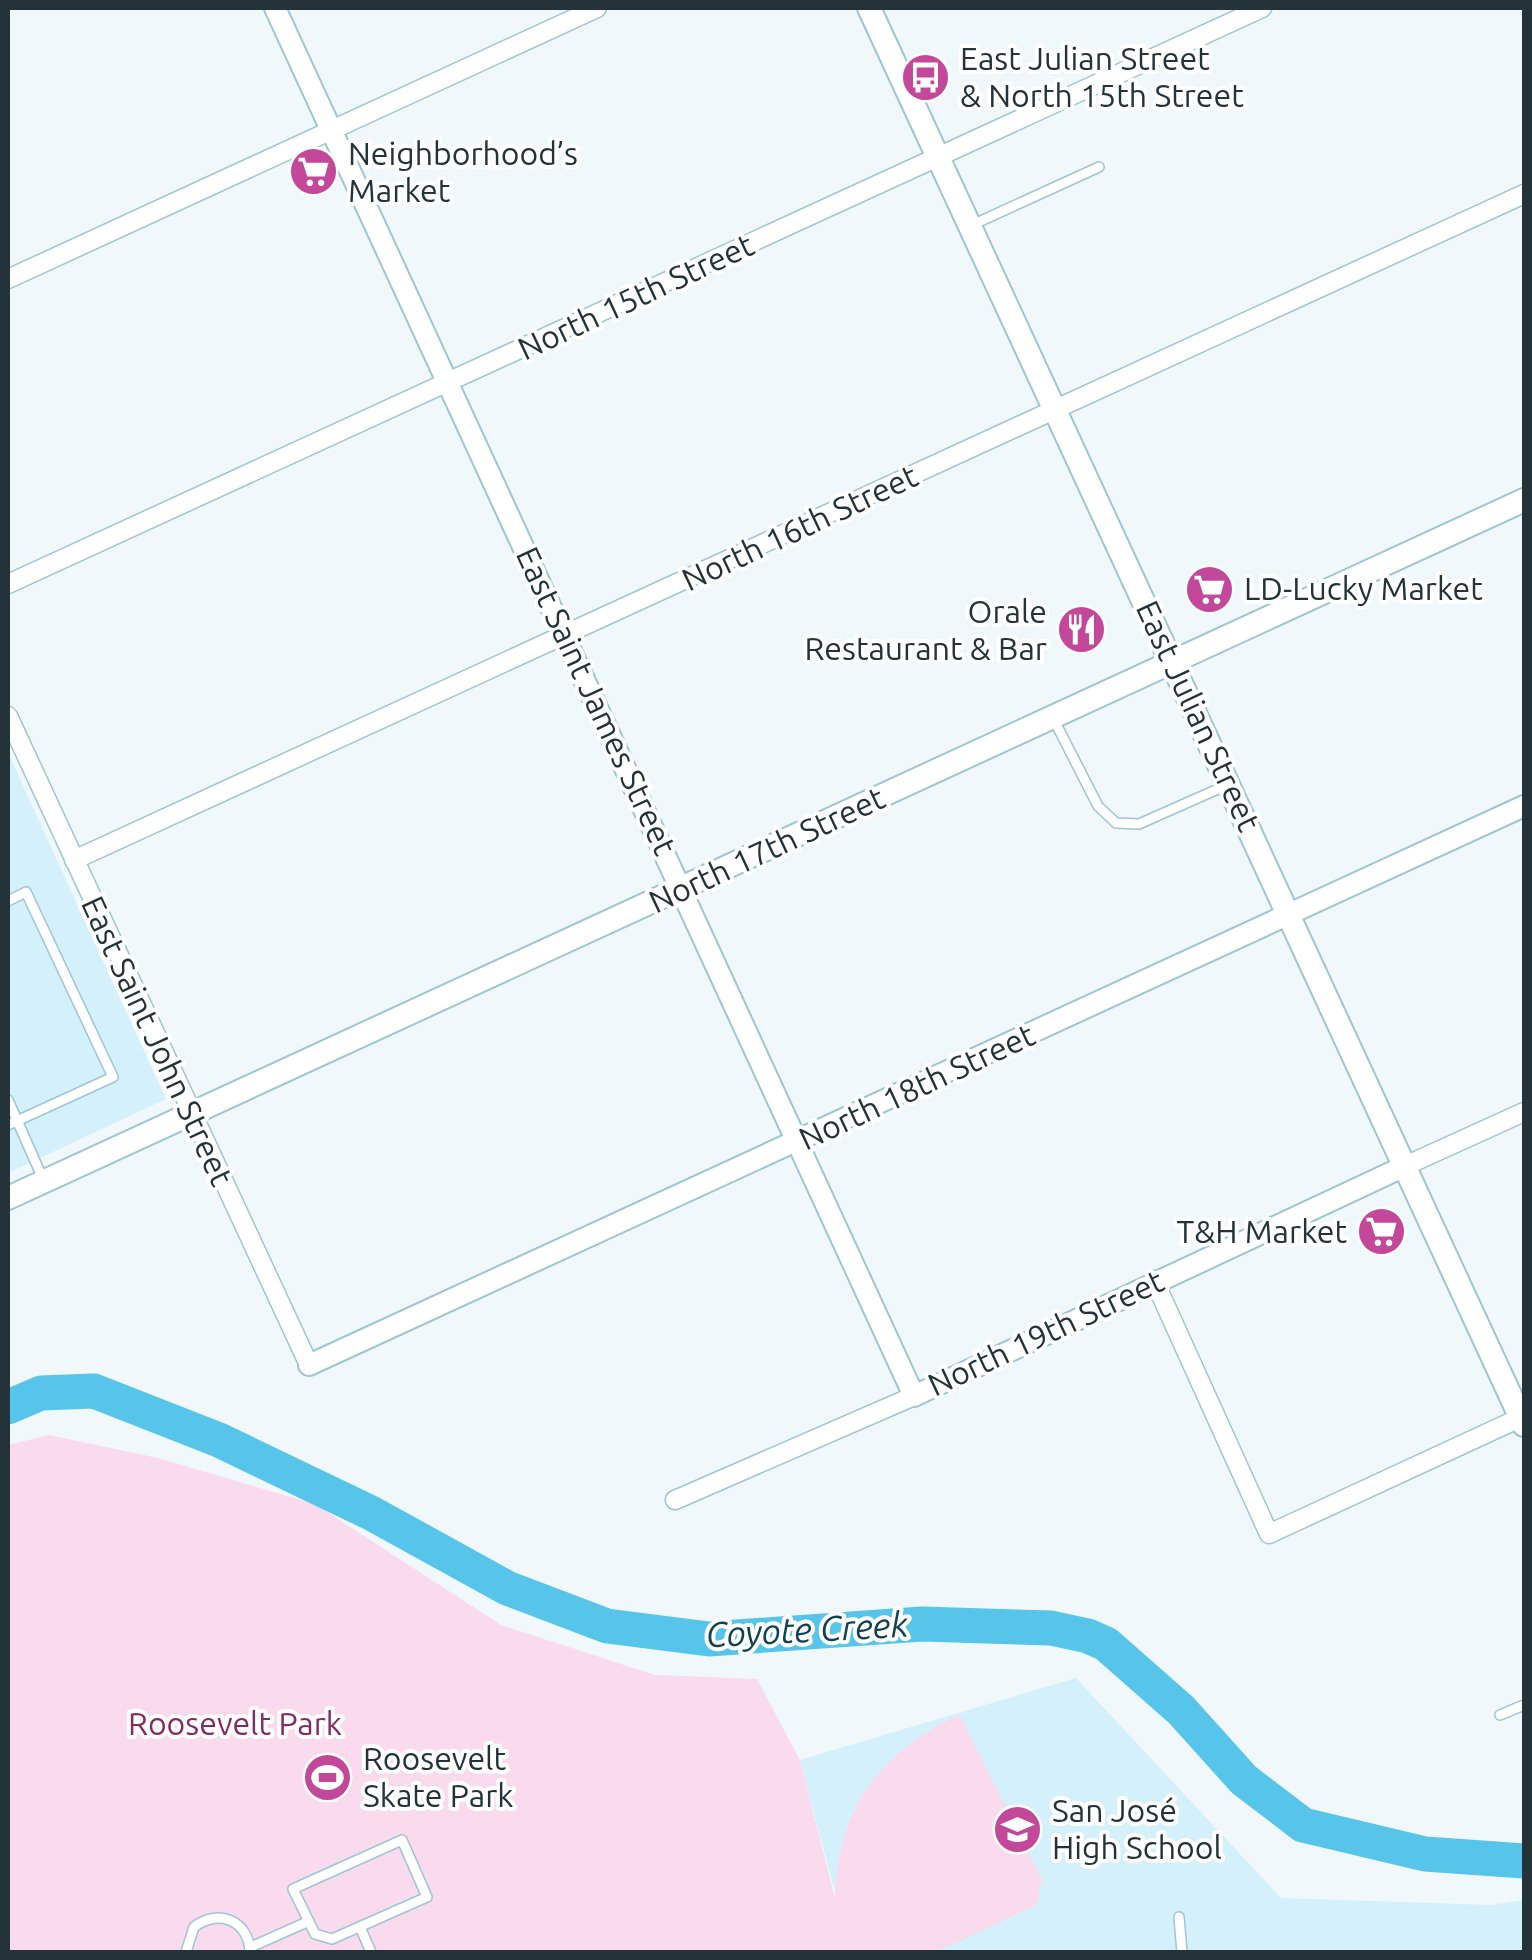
<svg xmlns="http://www.w3.org/2000/svg" width="1532" height="1960" viewBox="0 0 1532 1960" font-family="Ubuntu,sans-serif">
	<style>
		.built { fill: #d3f0fb }
		.green { fill: #fadbed }
		.lines { fill: none; stroke-linecap: round; stroke-linejoin: round }
		.river { stroke: #57c5e9; stroke-width: 35 }
		.service-casing { stroke: #9ec5d4; stroke-width: 12 }
		.minor-casing { stroke: #9ec5d4; stroke-width: 21 }
		.tertiary-casing { stroke: #9ec5d4; stroke-width: 24 }
		.secondary-casing { stroke: #9ec5d4; stroke-width: 26 }
		.service { stroke: #fff; stroke-width: 9 }
		.minor { stroke: #fff; stroke-width: 18 }
		.tertiary { stroke: #fff; stroke-width: 20 }
		.secondary { stroke: #fff; stroke-width: 22 }
		.labels { text-anchor: middle; stroke-width: 8; stroke-linejoin: round; paint-order: stroke }
		.poi-label { font-size: 32px; fill: #233339; stroke: #fff; text-anchor: start }
		.street-label { font-size: 32px; fill: #233339; stroke: #fff }
		.park-label { font-size: 32px; fill: #852a67; stroke: #fff }
		.water-label { font-size: 35px; font-style: italic; fill: #134353; stroke: #fff }
	</style>
	<rect width="100%" height="100%" fill="#f0f8fb"/>
	<path class="built" d="M8,753L166,1099L8,1173Z
		M1076,1678L1281,1898L1491,1905L1524,1900V1952H851L800,1760Z"/>
	<path class="green" d="M49,1435L158,1458L315,1504L501,1625L655,1675L757,1679L800,1760L835,1898C838,1806 879,1755 959,1714L1042,1880L1037,1905L936,1952H8V1445Z"/>
	<g class="lines">
		<path class="river" d="M8,1407L41,1393L94,1391L219,1440L371,1513L507,1588L607,1626L709,1639L922,1624L1051,1628L1088,1636L1106,1644L1181,1710L1244,1780L1303,1825L1425,1854L1524,1861"/>
		<defs>
			<path id="service" d="M972,225L1099,167
				M1053,718L1098,806L1116,823L1139,824L1227,785
				M8,901L26,892L113,1077L8,1125
				M8,1100L43,1179
				M1500,1715L1524,1705
				M402,1840L427,1897L332,1939L315,1934L293,1889Z
				M1179,1917L1182,1952
				M360,1927L371,1952
				M251,1947L307,1922
				M186,1952L194,1927C219,1908 249,1921 250,1952"/>
			<path id="minor" d="M8,279L597,8
				M8,584L1262,8
				M8,716L309,1365
				M74,860L1524,194
				M1405,1166L1524,1112
				M1154,1280L1269,1534L1524,1416
				M675,1500L914,1396"/>
			<path id="tertiary" d="M275,8L914,1396L1405,1166
				M309,1365L1524,806"/>
			<path id="secondary" d="M869,8L1524,1425
				M8,1198L1524,500"/>
		</defs>
		<use href="#service" class="service-casing"/>
		<use href="#minor" class="minor-casing"/>
		<use href="#tertiary" class="tertiary-casing"/>
		<use href="#secondary" class="secondary-casing"/>
		<use href="#service" class="service"/>
		<use href="#minor" class="minor"/>
		<use href="#tertiary" class="tertiary"/>
		<use href="#secondary" class="secondary"/>
	</g>
	<defs>
		<symbol id="bus-disc" viewBox="-11 -11 22 22"><circle r="9.5" fill="#c34899" stroke="#fff"/><path d="M-5-6H5V4H4V6H2V4H-2V6H-4V4H-5ZM-3.5-4V0h7V-4ZM-3.5 1.2v1.5H-2V1.2ZM2 1.2v1.5H3.5V1.2Z" fill="#fff"/></symbol>
		<symbol id="supermarket-disc" viewBox="-11 -11 22 22"><circle r="9.5" fill="#c34899" stroke="#fff"/><path d="M-6-5.5h2.5l.6 2H6L4.5 2H-2.5L-4.4-4H-6ZM-1.5 3.2a1.3 1.3 0 1 0 .1 0ZM3 3.2a1.3 1.3 0 1 0 .1 0Z" fill="#fff"/></symbol>
		<symbol id="restaurant-disc" viewBox="-11 -11 22 22"><circle r="9.5" fill="#c34899" stroke="#fff"/><path d="M-5-6h1v4h1v-4h1v4h1v-4h1v5L-1.5 .5V6h-2V.5L-5-1ZM5-6V6H3V1.5H1.5Q1.5-4 5-6Z" fill="#fff"/></symbol>
		<symbol id="stadium-disc" viewBox="-11 -11 22 22"><circle r="9.5" fill="#c34899" stroke="#fff"/><path d="M0-5a6.5 5 0 1 0 0 10a6.5 5 0 1 0 0-10ZM-3.5-1.8h7v3.6h-7Z" fill="#fff"/></symbol>
		<symbol id="school-disc" viewBox="-11 -11 22 22"><circle r="9.5" fill="#c34899" stroke="#fff"/><path d="M0-5L7-2L0 1L-7-2ZM-4 1L0 2.5L4 1V4Q0 6-4 4Z" fill="#fff"/></symbol>
	</defs>
	<g fill-rule="evenodd">
		<use href="#bus-disc" x="898" y="50" width="55" height="55"/>
		<use href="#supermarket-disc" x="286" y="144" width="55" height="55"/>
		<use href="#supermarket-disc" x="1182" y="562" width="55" height="55"/>
		<use href="#restaurant-disc" x="1054" y="602" width="55" height="55"/>
		<use href="#supermarket-disc" x="1354" y="1204" width="55" height="55"/>
		<use href="#stadium-disc" x="300" y="1750" width="55" height="55"/>
		<use href="#school-disc" x="990" y="1802" width="55" height="55"/>
	</g>
	<g class="labels">
		<g class="poi-label">
			<text x="960" y="70">East Julian Street<tspan x="960" dy="37">&amp; North 15th Street</tspan></text>
			<text x="348" y="165">Neighborhood’s<tspan x="348" dy="37">Market</tspan></text>
			<text x="1244" y="600">LD-Lucky Market</text>
			<text x="1047" y="623" text-anchor="end">Orale<tspan x="1047" dy="37">Restaurant &amp; Bar</tspan></text>
			<text x="1347" y="1243" text-anchor="end">T&amp;H Market</text>
			<text x="363" y="1770">Roosevelt<tspan x="363" dy="37">Skate Park</tspan></text>
			<text x="1052" y="1822">San José<tspan x="1052" dy="37">High School</tspan></text>
		</g>
		<g class="street-label">
			<text transform="translate(636 297) rotate(-25)" y="11">North 15th Street</text>
			<text transform="translate(800 528) rotate(-25)" y="11">North 16th Street</text>
			<text transform="translate(596 701) rotate(65)" y="11">East Saint James Street</text>
			<text transform="translate(1198 716) rotate(65)" y="11">East Julian Street</text>
			<text transform="translate(767 850) rotate(-25)" y="11">North 17th Street</text>
			<text transform="translate(157 1041) rotate(65)" y="11">East Saint John Street</text>
			<text transform="translate(917 1087) rotate(-25)" y="11">North 18th Street</text>
			<text transform="translate(1046 1333) rotate(-25)" y="11">North 19th Street</text>
		</g>
		<g class="park-label">
			<text x="235" y="1735">Roosevelt Park</text>
		</g>
		<g class="water-label">
			<text transform="translate(807 1630) rotate(-3)" y="12">Coyote Creek</text>
		</g>
	</g>
	<rect width="1532" height="1960" fill="none" stroke="#233339" stroke-width="20"/>
</svg>
